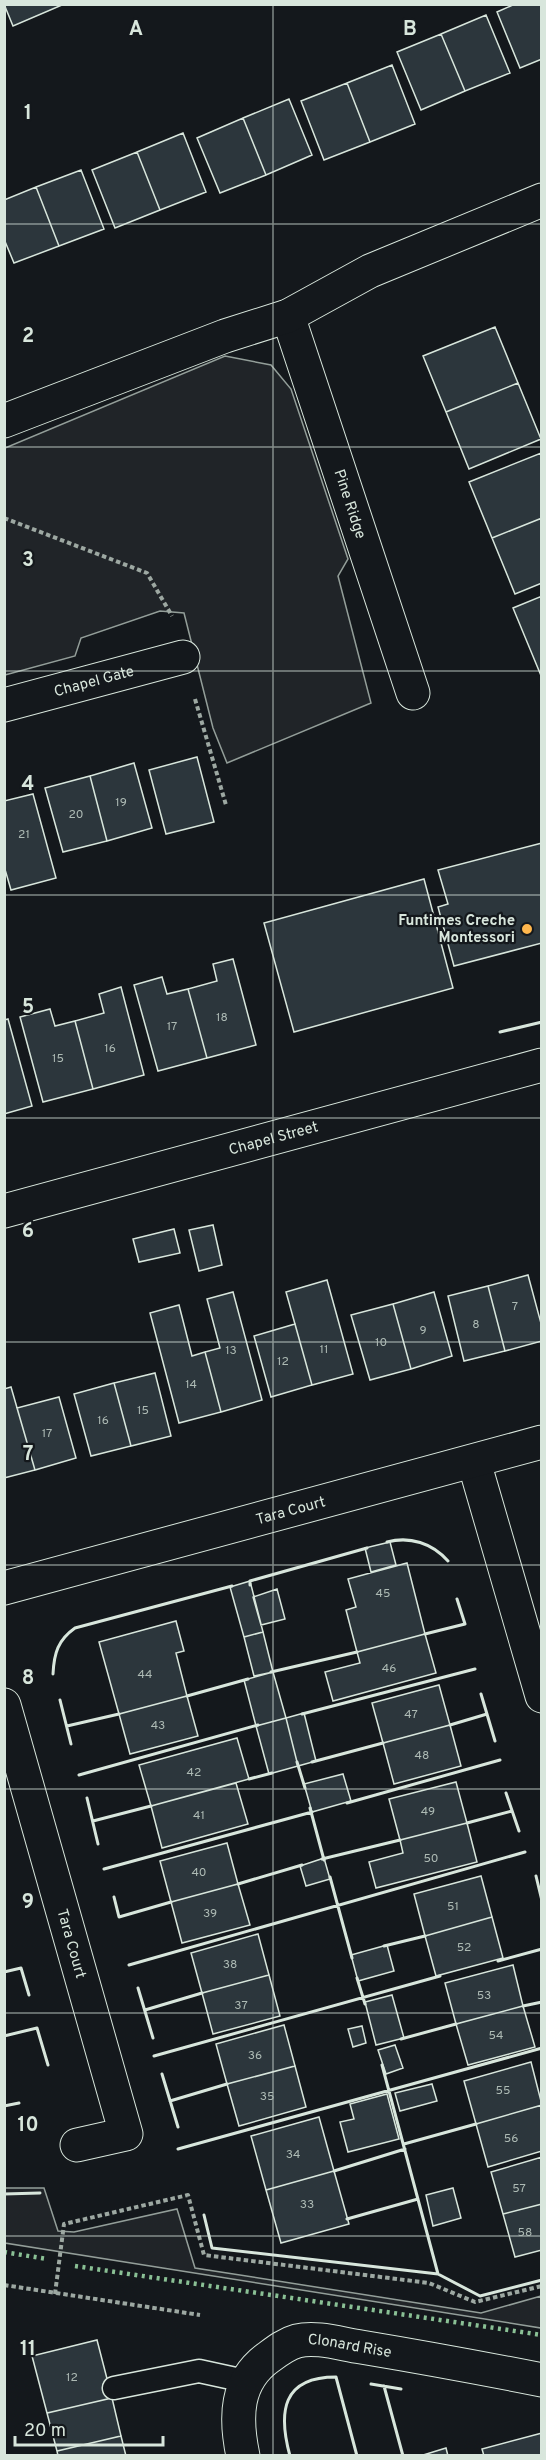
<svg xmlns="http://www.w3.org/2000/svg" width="546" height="2460" viewBox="0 0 546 2460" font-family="Overpass,sans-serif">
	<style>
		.green { fill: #202428; stroke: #939e99; stroke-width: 1.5 }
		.building { fill: #2c363c; stroke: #d8e6dc; stroke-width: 1.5 }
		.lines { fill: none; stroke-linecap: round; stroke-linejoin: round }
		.service-casing { stroke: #d8e6dc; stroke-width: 25 }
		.minor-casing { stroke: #d8e6dc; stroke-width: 35 }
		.secondary-casing { stroke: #d8e6dc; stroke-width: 35 }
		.path { stroke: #9da8a2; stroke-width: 4; stroke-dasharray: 4.5 3; stroke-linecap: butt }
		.service { stroke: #14181c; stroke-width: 22 }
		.minor { stroke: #14181c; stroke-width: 33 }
		.secondary { stroke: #14181c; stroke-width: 33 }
		.hedge { stroke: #8ac095; stroke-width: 4.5; stroke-dasharray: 3 4.5; stroke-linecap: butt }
		.wall { stroke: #d8e6dc; stroke-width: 3 }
		.grid { fill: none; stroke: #d8e6dc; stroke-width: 1.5; stroke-opacity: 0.55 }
		.poi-dot { fill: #ffb74d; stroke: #14181c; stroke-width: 2 }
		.labels { text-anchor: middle; stroke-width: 4.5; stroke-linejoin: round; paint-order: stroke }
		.number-label { font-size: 12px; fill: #adbab4 }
		.street-label { font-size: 15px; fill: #d8e6dc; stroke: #14181c }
		.poi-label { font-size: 15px; font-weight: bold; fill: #d8e6dc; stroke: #14181c; text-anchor: end }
		.grid-label { font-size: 20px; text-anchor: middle; font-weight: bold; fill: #d8e6dc; stroke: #14181c; stroke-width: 4.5; stroke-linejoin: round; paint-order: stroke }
	</style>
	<rect width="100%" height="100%" fill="#14181c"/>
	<path class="green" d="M225,356L271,365L291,389L348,559L338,576L371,703L227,763L213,728L184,613L160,611L81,638L75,656L5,675V448Z
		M5,2188H44L58,2231L74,2232L177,2209L195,2268L481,2313L541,2296V2328L5,2243Z"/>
	<path class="building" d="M4,4H61L62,5L13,26Z
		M515,4H542V59L520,68L497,12Z
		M486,15L510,73L465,91L441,34Z
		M441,34L465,91L421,110L397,52Z
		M392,65L415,124L370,142L347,83Z
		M347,83L370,142L324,160L301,101Z
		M289,99L312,155L266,175L243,118Z
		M243,118L266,175L220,193L197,138Z
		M183,133L206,192L160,210L137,152Z
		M137,152L160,210L115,228L92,170Z
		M81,170L104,229L59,246L36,187Z
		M36,187L59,246L14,263L4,239V200Z
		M495,327L518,383L446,412L423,356Z
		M518,383L541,439L469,469L446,412Z
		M541,453L542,518L492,538L469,482Z
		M542,518V583L515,594L492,538Z
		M542,596V678L513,608Z
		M197,757L214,822L166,834L149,770Z
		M134,763L152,828L107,841L90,776Z
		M90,776L107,841L63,852L45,788Z
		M33,794L56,878L11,890L4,866V801Z
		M542,843V943L454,966L438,907L448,904L438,870Z
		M424,879L453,988L294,1032L264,923Z
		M233,959L256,1045L207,1058L188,989L217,981L213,964Z
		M162,977L167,994L188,989L207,1058L158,1071L134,985Z
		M121,987L144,1075L93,1089L75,1021L104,1013L99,994Z
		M50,1009L55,1026L75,1021L93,1089L43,1102L20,1017Z
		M8,1019L32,1106L4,1114V1020Z
		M213,1225L222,1265L199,1271L189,1230Z
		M174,1229L180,1253L139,1262L133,1239Z
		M528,1275L542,1327V1341L505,1351L488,1286Z
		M327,1280L353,1374L312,1385L286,1292Z
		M488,1286L505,1351L464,1361L448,1296Z
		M233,1292L262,1400L221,1412L205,1352L220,1348L207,1299Z
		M434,1292L452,1356L411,1369L393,1304Z
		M393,1304L411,1369L370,1380L351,1315Z
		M179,1305L192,1356L205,1352L221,1412L179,1423L150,1313Z
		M295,1324L312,1385L271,1397L254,1336Z
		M155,1373L171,1436L131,1446L114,1383Z
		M114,1383L131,1446L91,1456L74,1394Z
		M11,1387L35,1470L4,1478V1389Z
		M59,1397L76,1458L35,1470L17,1408Z
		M390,1542L396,1565L371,1572L365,1548Z
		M407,1563L425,1634L357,1652L346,1610L356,1607L348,1579Z
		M250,1581L263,1632L244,1637L230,1587Z
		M277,1589L285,1619L261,1625L253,1597Z
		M176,1621L184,1651L176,1653L187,1696L119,1714L99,1642Z
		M263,1632L273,1672L254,1676L244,1637Z
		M425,1634L436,1673L333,1701L325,1672L360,1663L357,1652Z
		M273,1672L286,1718L256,1726L244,1680Z
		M439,1685L450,1725L383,1743L372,1703Z
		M187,1696L198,1736L130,1754L119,1714Z
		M304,1713L316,1761L298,1766L286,1718Z
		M286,1718L298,1766L269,1774L256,1726Z
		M450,1725L461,1766L394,1784L383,1743Z
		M237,1738L249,1779L151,1806L139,1765Z
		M343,1774L351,1801L312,1812L304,1784Z
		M456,1782L467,1823L400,1840L389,1799Z
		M236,1783L248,1824L162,1848L151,1806Z
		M467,1823L477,1862L376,1888L369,1862L403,1853L400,1840Z
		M227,1843L238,1884L171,1902L160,1861Z
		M324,1858L330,1879L306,1886L300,1866Z
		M481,1876L492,1917L425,1936L414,1894Z
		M238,1884L250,1925L182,1943L171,1902Z
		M492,1917L503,1958L436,1976L425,1936Z
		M258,1934L269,1975L202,1993L191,1953Z
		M387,1945L394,1971L358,1981L351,1955Z
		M513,1965L523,2006L456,2024L445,1983Z
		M269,1975L280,2016L213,2034L202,1993Z
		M392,1995L404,2038L376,2045L365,2002Z
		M523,2006L535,2047L468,2065L456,2024Z
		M284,2025L295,2066L227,2084L216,2044Z
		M362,2026L366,2043L353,2047L348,2029Z
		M395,2045L403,2068L386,2074L378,2050Z
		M531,2062L542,2105L476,2124L464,2081Z
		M295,2066L306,2107L239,2126L227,2084Z
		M432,2084L437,2101L400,2111L395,2093Z
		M387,2094L399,2139L348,2152L340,2122L354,2119L350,2104Z
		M542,2105V2151L488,2167L476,2124Z
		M319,2117L334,2171L266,2190L251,2136Z
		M542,2157V2204L503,2214L491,2172Z
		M334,2171L349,2224L281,2243L266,2190Z
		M453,2188L461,2218L433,2226L426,2195Z
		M542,2204V2250L515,2257L503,2214Z
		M97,2340L112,2398L47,2413L32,2356Z
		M112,2398L121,2436L57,2451L47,2413Z
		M542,2433V2456H484L482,2449Z
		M121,2436L126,2456H58L57,2451Z
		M446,2448L448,2456H420Z"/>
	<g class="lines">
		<defs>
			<path id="service" d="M114,2388L199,2371L245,2381"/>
			<g id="minor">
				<path id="s1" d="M288,316L413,693"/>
				<path d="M4,421L225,336L288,316L370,271L542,200"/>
				<path id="s2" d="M4,705L183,657"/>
				<path d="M474,1462L542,1696"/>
				<path id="s3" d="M4,1588L542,1442"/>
				<path id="s4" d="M4,1705L126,2134L77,2145"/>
				<path id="s5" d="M243,2456C235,2418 235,2381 269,2357C277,2351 286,2344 297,2341C316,2336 341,2344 361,2347C421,2357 481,2368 542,2380"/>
			</g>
			<g id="secondary">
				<path id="s6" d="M4,1211L542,1065"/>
			</g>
		</defs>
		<use href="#service" class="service-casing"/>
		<use href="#minor" class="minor-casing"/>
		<use href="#secondary" class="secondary-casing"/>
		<path class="path" d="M4,518L147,573L172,616
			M195,699L226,805
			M4,2285L200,2315
			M55,2294L64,2224L188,2195L204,2255L429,2283L475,2302L542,2286"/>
		<use href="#service" class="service"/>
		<use href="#minor" class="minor"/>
		<use href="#secondary" class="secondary"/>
		<path class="hedge" d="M4,2252L47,2259
			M75,2266L542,2335"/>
		<path class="wall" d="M500,1032L542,1022
			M387,1542C410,1536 432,1543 448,1561
			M250,1585V1581L367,1548
			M425,1634L465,1624L457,1599
			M271,1672L357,1652
			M53,1674C54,1653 58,1640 75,1628L232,1586
			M481,1694L495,1741
			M187,1696L248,1679
			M60,1700L71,1744
			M302,1714L475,1669
			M450,1725L487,1714
			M67,1726L119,1714
			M297,1762L305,1788
			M312,1762L383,1743
			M79,1775L258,1725
			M249,1779L272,1773
			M506,1793L519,1831
			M87,1798L98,1844
			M347,1803L500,1760
			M310,1808L324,1860
			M93,1821L151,1806
			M467,1823L512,1811
			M322,1859L400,1840
			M104,1869L312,1812
			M536,1876L542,1901
			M330,1877L352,1958
			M238,1884L302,1865
			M114,1897L119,1917L171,1902
			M384,1946L425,1936
			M498,1961L542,1949
			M129,1965L525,1852
			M4,1972L21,1968L29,1995
			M357,1978L365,2004
			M138,1988L153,2038
			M523,2006L542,2002
			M145,2010L202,1993
			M4,2036L37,2028L48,2065
			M401,2039L456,2024
			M154,2056L440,1976
			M382,2065L438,2274
			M162,2074L178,2127
			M170,2101L227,2084
			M4,2106L19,2103
			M404,2144L476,2124
			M178,2149L542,2048
			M334,2171L405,2149
			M4,2194L40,2193
			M204,2215L212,2248L438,2274L480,2296L542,2280
			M347,2219L418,2199
			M371,2384L401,2389
			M384,2386L403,2456
			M290,2456C278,2412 282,2377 336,2377L357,2456"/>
	</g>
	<path class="grid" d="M273,4V2456M4,224H542M4,447H542M4,671H542M4,895H542M4,1118H542M4,1342H542M4,1565H542M4,1789H542M4,2013H542M4,2236H542"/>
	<circle class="poi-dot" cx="527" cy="929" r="6"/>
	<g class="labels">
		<g class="number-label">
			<text x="121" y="806">19</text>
			<text x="76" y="818">20</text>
			<text x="24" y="838">21</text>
			<text x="222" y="1021">18</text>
			<text x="172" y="1030">17</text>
			<text x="110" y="1052">16</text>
			<text x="58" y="1062">15</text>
			<text x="515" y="1310">7</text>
			<text x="476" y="1328">8</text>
			<text x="423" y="1334">9</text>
			<text x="381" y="1346">10</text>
			<text x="324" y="1353">11</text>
			<text x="231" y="1354">13</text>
			<text x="283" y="1365">12</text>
			<text x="191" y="1388">14</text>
			<text x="143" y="1414">15</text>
			<text x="103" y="1424">16</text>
			<text x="47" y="1437">17</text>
			<text x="383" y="1597">45</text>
			<text x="389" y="1672">46</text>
			<text x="145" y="1678">44</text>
			<text x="411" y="1718">47</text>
			<text x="158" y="1729">43</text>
			<text x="422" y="1759">48</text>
			<text x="194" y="1776">42</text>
			<text x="428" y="1815">49</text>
			<text x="199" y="1819">41</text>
			<text x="431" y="1862">50</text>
			<text x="199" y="1876">40</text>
			<text x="453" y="1910">51</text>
			<text x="210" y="1917">39</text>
			<text x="464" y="1951">52</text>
			<text x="230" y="1968">38</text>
			<text x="484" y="1999">53</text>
			<text x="241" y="2009">37</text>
			<text x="496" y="2039">54</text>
			<text x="255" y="2059">36</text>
			<text x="503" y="2094">55</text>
			<text x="267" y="2100">35</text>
			<text x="511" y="2142">56</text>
			<text x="293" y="2158">34</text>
			<text x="519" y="2192">57</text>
			<text x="307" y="2208">33</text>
			<text x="525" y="2236">58</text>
			<text x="72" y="2381">12</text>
		</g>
		<g class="street-label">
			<text dy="5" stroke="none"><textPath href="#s1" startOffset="198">Pine Ridge</textPath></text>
			<text dy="5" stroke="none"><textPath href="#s2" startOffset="93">Chapel Gate</textPath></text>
			<text dy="5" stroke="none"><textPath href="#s6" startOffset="279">Chapel Street</textPath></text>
			<text dy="5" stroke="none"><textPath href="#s3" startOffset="297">Tara Court</textPath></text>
			<text dy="5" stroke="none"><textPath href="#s4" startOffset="248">Tara Court</textPath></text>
			<text dy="5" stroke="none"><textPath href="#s5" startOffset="195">Clonard Rise</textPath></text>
		</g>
		<g class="poi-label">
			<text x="515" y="925">Funtimes Creche<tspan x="515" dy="17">Montessori</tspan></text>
		</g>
	</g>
	<g class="grid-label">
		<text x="136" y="35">A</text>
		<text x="410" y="35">B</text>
		<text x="28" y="119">1</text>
		<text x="28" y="342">2</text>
		<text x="28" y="566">3</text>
		<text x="28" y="790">4</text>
		<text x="28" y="1013">5</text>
		<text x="28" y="1237">6</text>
		<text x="28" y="1460">7</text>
		<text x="28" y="1684">8</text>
		<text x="28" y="1908">9</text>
		<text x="28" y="2131">10</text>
		<text x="28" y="2355">11</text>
	</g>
	<rect width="546" height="2460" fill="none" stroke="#d8e6dc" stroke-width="12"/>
	<path d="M15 2436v9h148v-9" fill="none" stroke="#d8e6dc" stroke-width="3"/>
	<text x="24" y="2436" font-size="18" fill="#d8e6dc" stroke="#14181c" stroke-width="4.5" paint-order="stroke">20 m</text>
</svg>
